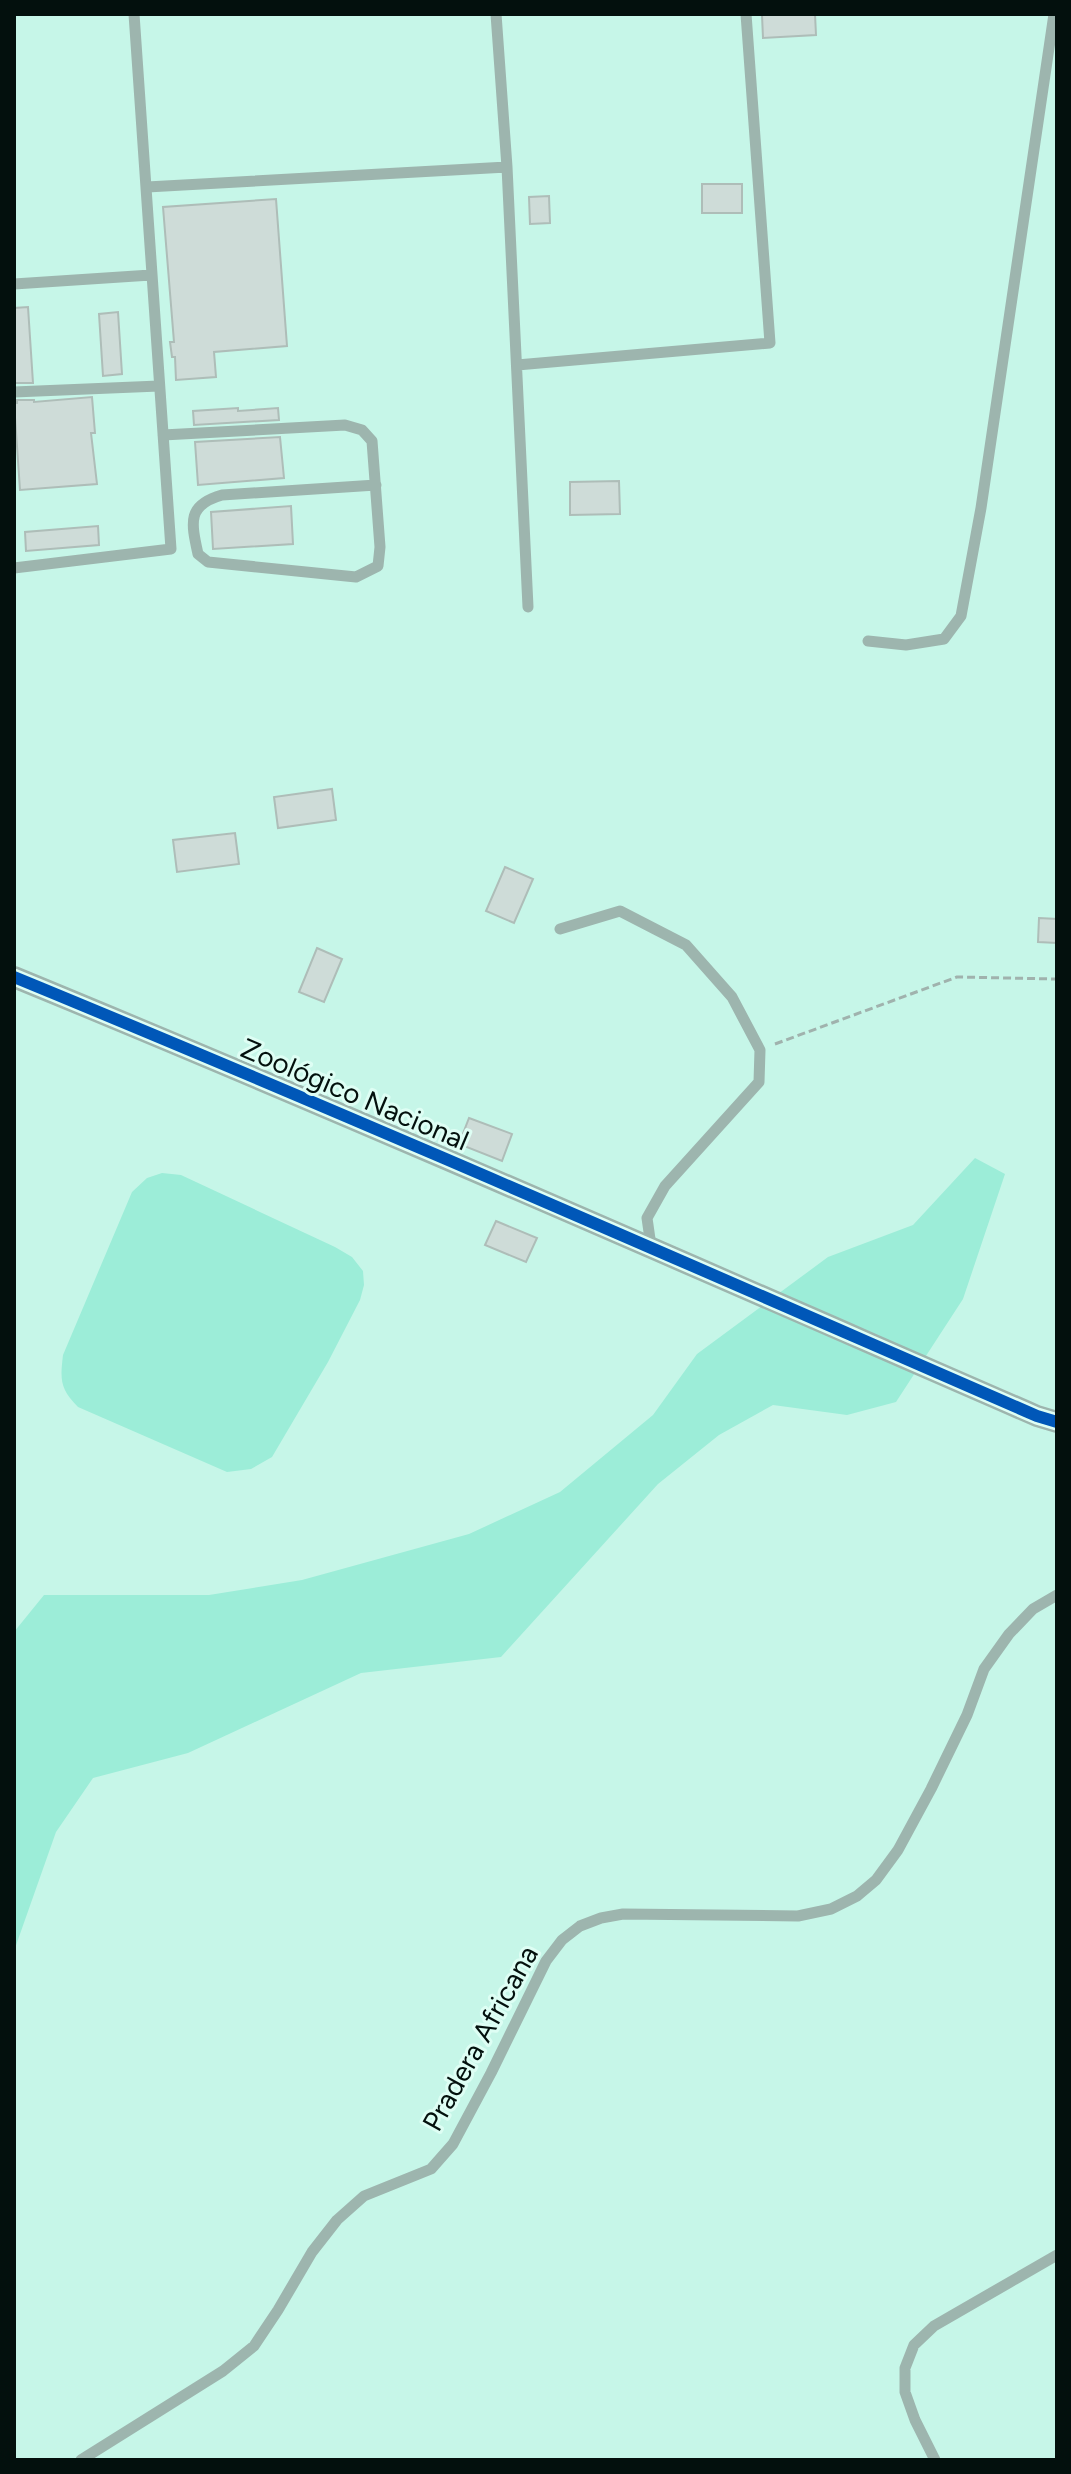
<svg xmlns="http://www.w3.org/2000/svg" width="1071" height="2474" viewBox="0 0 1071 2474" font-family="Figtree,sans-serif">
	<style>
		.green { fill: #c6f6e8 }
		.water { fill: #9cedd8 }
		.building { fill: #cedcd8; stroke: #aebdb8; stroke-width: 2 }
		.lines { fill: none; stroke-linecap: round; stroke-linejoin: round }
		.path { stroke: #a0b2ad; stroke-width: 3; stroke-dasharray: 8 4; stroke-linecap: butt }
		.lane { stroke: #9db5ae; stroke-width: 11 }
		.street { stroke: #9db5ae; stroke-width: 22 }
		.cycleway-casing { stroke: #defef4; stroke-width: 17 }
		.cycleway { stroke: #0057b8; stroke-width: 12 }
		.labels { text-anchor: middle; stroke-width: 6; stroke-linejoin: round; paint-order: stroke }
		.street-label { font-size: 28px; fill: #03100d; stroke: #defef4 }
	</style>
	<rect width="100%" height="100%" fill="#e5f7f1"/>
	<path class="green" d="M14,14H1057V2460H14Z"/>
	<path class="water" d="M975,1158L1005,1174L963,1299L896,1402L847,1415L773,1405L719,1435L658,1484L501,1657L361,1673L188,1753L93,1778L56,1832L14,1951V1632L44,1595H209L302,1580L469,1534L560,1492L653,1415L697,1354L828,1257L913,1225Z
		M162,1173L181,1175L335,1247L352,1257L363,1271L364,1285L360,1300L328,1362L272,1457L251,1469L227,1472L78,1407C60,1389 60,1380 63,1355L132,1192L147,1178Z"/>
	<path class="building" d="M815,14L816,35L763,38L762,15Z
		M702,184H742V213H702Z
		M549,196L550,223L530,224L529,197Z
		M276,199L287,346L214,352L216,377L176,380L175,357H172L170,342H174L163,207Z
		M28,307L33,383H15L14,308Z
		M118,312L122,374L103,376L99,314Z
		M92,397L95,433H91L97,484L20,490L14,403H17V400H34V402Z
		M238,408V411L278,408L279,420L194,425L193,411Z
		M280,437L284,478L198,485L195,442Z
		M619,481L620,514L570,515V482Z
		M291,506L293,544L213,549L211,512Z
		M98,526L99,545L26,551L25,532Z
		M332,789L336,820L278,828L274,797Z
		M235,833L239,864L177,872L173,840Z
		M505,867L533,879L514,923L486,911Z
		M1039,918L1057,919V943L1038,942Z
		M317,948L342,959L324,1002L299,992Z
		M469,1118L512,1134L502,1161L459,1144Z
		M496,1221L537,1238L526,1262L485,1245Z"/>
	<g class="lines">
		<path class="path" d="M775,1044L957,977L1057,979"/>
		<path class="lane" d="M496,14L507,167L528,607
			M147,187L507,167
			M14,284L151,275
			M517,365L770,343L746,14
			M14,392L159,386
			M163,435L345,425L362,430L372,441L380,547L378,566L356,577L208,562L198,554C191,522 187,505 222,495L376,485
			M14,568L171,549L134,14
			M868,641L906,645L944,639L961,616L981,508L1054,14
			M560,929L620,911L686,945L732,997L760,1050L759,1082L665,1186L647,1218L651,1246
			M81,2460L223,2371L254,2346L278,2310L312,2252L337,2220L364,2196L431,2169L453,2144L491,2073L546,1961L562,1940L580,1926L601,1918L623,1914L798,1916L831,1909L857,1896L876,1880L898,1850L931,1789L967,1715L984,1669L1009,1634L1033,1609L1057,1595
			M935,2460L915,2420L905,2392V2368L914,2345L934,2326L1057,2255"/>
		<path class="street" d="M14,977C357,1118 697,1268 1037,1416L1057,1422"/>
		<defs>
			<path id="cycleway" d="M14,977C357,1118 697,1268 1037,1416L1057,1422"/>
		</defs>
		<use href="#cycleway" class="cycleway-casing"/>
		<use href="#cycleway" class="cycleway"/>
	</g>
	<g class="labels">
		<g class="street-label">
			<text transform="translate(355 1094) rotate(23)" y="10">Zoológico Nacional</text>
			<text transform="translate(480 2038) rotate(-61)" y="10">Pradera Africana</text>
		</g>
	</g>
	<rect width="1071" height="2474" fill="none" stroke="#03100d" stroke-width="32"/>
</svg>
